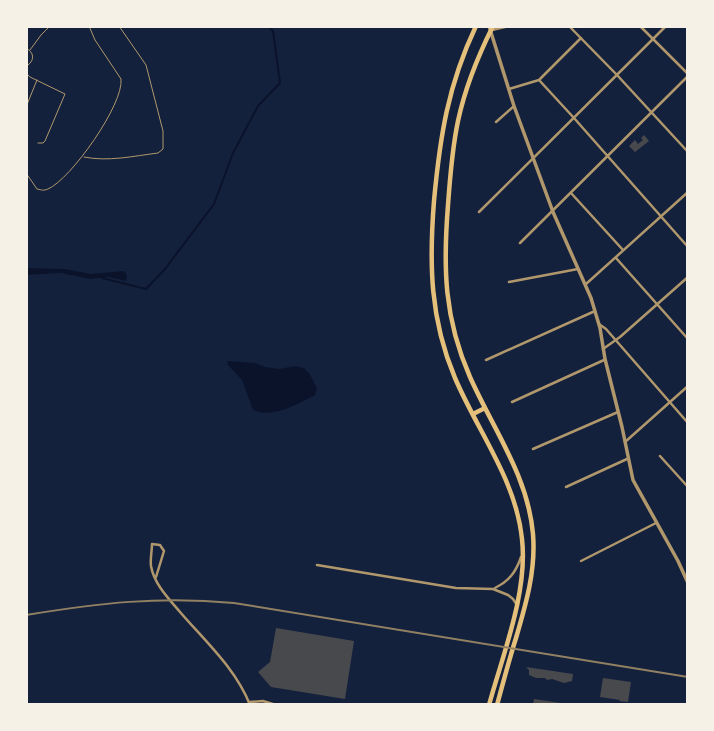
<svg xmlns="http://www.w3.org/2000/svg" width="714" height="731" viewBox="0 0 714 731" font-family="'IBM Plex Serif',serif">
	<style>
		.water { fill: #0b132b }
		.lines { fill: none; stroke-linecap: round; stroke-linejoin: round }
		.stream { stroke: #0b132b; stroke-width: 2 }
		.building { fill: #48494c }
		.service { stroke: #b1986c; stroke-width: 1 }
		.minor { stroke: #b1986c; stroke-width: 2.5 }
		.tertiary { stroke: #b1986c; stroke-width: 3.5 }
		.trunk { stroke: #e5c07b; stroke-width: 4.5 }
		.rail { stroke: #918062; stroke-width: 2 }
	</style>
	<rect width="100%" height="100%" fill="#14213d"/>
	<path class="water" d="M26,268L65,269L91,274L124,271L127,275L126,281L109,277L90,279L61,273L26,275Z
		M227,361L255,363L265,367L279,369L295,366L304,368L309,373L317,388L315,395C298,404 273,419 253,410L242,380L228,365Z"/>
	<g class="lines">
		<path class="stream" d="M102,278L146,289L165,269L214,204L233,153L258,106L280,83L273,31L268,26"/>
	</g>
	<path class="building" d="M644,135L649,141L635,152L629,146L635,140L638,144L643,140L641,138Z
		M276,628L354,641L345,699L271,687L258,672L270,662Z
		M526,667L573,674L572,681L564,683L552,679L547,680L545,678H536L529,675V670Z
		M603,678L631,682L628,702L619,701L620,700L600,697Z
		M534,699L561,703V705H533Z"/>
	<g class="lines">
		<path class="service" d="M26,48C34,52 35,60 28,65
			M30,50L41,35L50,26
			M26,66L27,74L30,77L65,94L45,141L43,143H38
			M26,107L37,80
			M84,157C108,162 134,156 158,153L163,149V131L146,65L119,26
			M26,173L37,189C42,190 43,191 48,189C71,179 124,104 121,79L95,40L89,26"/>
		<path class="minor" d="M569,26L617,75L688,152
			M640,26L688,74
			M492,30L509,26
			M539,80L581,38
			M509,89L539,80L574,118L688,247
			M496,122L514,106
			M571,193L623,250
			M479,212L666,26
			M520,243L688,76
			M616,258L688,339
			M509,282L578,269
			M586,284L688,192
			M599,324L606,329L688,423
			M603,349L620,337L688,277
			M486,360L595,311
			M512,402L604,360
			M625,442L688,386
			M533,449L618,412
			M660,456L688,487
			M566,487L627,459
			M581,561L656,523
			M317,565L456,588L493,589L508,595L513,599L517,605
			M156,577L164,551L160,545L152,544C152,551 150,559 151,566C154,584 169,599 180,612C205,641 236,669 250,705
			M495,588C509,581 516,572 521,557
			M249,702L263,701L276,705"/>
		<path class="tertiary" d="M489,26L514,106L553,212L591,298L600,328L605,359L622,427L633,480L678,561L688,583"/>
		<path class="trunk" d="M476,26C448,85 440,136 434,201C429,264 430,319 455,378C478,432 516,480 522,539C528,592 503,654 489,705
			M493,26C478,56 465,88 458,121C452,149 450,177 448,205C443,268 444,318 470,377C493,429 528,476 533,534C536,570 526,604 516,638C509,660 503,683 497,705
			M473,414L485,408"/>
		<path class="rail" d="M26,615C99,603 159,596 234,603L688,677"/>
	</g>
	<rect width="714" height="731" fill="none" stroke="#f6f1e7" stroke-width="56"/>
</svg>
